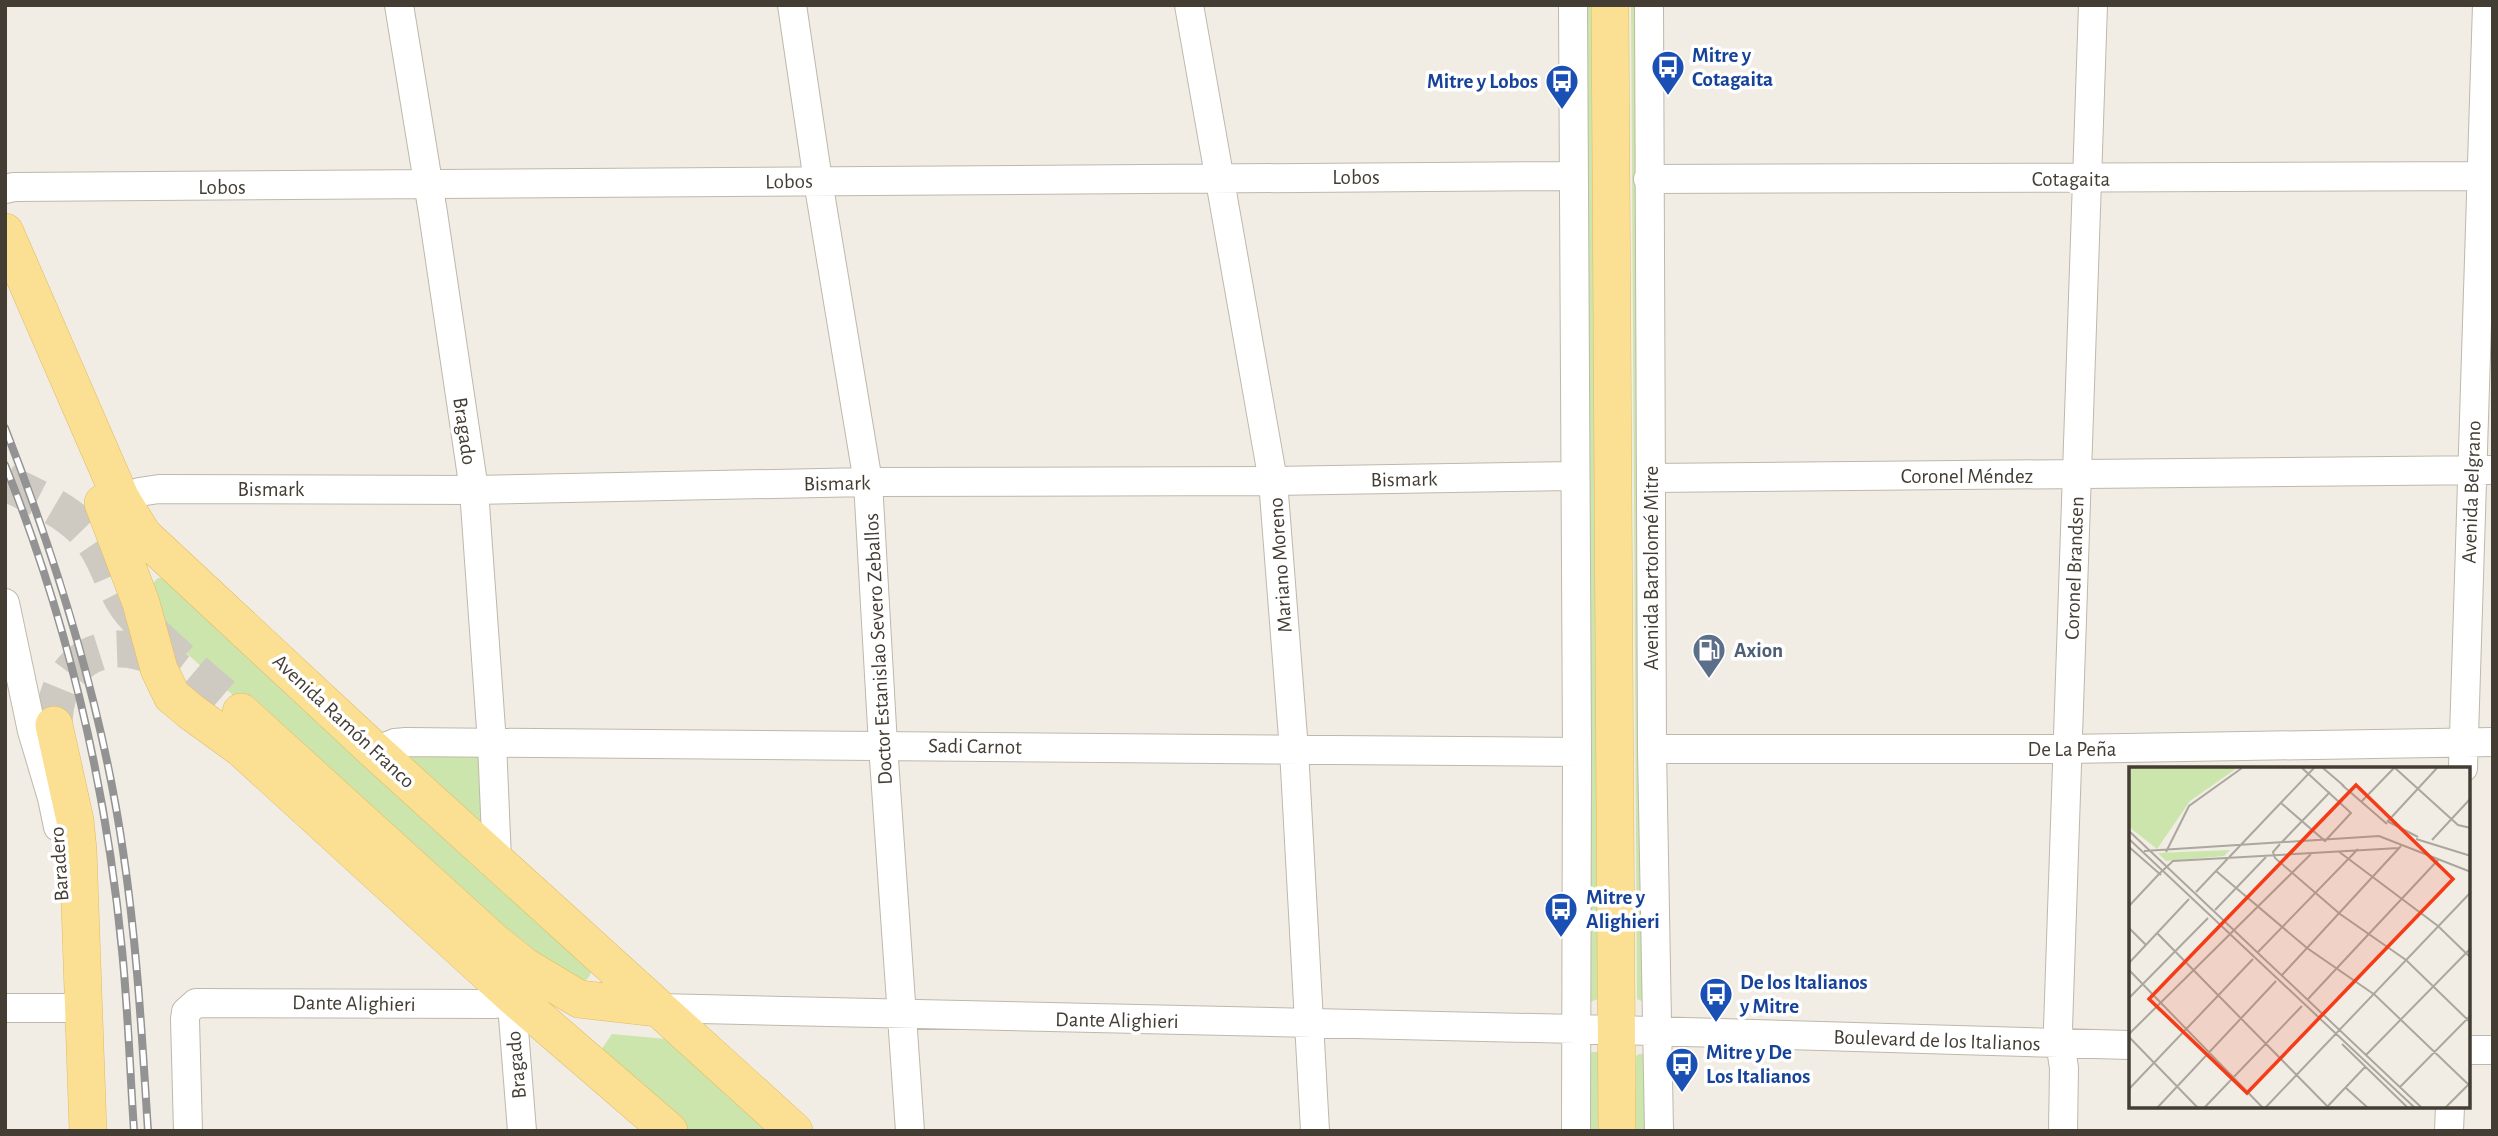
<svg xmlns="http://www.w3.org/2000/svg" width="2498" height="1136" viewBox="0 0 2498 1136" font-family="'Alegreya Sans',sans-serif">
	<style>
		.green { fill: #cbe5ad }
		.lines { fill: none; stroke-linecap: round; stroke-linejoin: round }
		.major-tunnel { stroke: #cecac1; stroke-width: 37; stroke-dasharray: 37 18; stroke-linecap: butt }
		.minor-casing { stroke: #bfb8aa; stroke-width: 30 }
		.major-casing { stroke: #e0bc63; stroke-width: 38 }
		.minor { stroke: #fff; stroke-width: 28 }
		.major { stroke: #fbdf93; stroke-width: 37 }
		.rail-casing { stroke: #939393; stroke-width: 8 }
		.rail { stroke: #fff; stroke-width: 5; stroke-dasharray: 16; stroke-linecap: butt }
		.labels { text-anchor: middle; stroke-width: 7; stroke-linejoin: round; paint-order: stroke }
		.transit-label { font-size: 21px; font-weight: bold; fill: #164399; stroke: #fff; text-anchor: start }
		.street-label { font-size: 21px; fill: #433d34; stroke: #fff }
		.service-label { font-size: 21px; font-weight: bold; fill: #4e5e75; stroke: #fff; text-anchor: start }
		.inset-road { fill: none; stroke: #aba79e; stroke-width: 2 }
		.view { fill: #f43d18; fill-opacity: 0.15; stroke: #f43d18; stroke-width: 3.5 }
		.inset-edge { fill: none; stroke: #433d34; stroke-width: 3.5 }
	</style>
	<rect width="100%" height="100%" fill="#f1ede4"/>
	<path class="green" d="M1583,5H1592L1598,999L1590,1002Z
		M1631,5H1637L1644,998L1641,1001L1637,999Z
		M158,578H170L592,969C590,979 584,983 574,984L335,788L160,629L152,584Z
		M416,751H481L484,829L412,764L411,756Z
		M612,1034L677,1040L780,1131H682L601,1050Z
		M1592,1052H1598L1599,1055L1600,1131H1588L1589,1056Z
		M1639,1054H1643L1644,1058L1646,1131H1636V1056Z"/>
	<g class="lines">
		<path class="major-tunnel" d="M5,482C38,499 75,512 96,545C110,566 115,592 131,611C163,648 205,679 241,712
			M54,725C55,649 122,628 178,671"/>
		<defs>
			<path id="minor" d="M399,5L433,213L474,490L492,743L497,860
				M792,5L818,181L868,482L883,745L910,1131
				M1189,5L1273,481L1294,750L1315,1131
				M1573,5L1577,752L1576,1131
				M1649,5L1652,749L1659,1131
				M1648,179L2493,176
				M5,189L14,187L1573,176
				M1651,478L2493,470
				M104,507L139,492L159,489L474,490L868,482L1273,481L1574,476
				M5,603L32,731L52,798L58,827
				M1652,749H2066L2493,742
				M375,751L395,743L406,742L1577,752
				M2463,768L2487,5
				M5,1008H66
				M658,1008L1617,1030L2130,1045
				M2468,1050H2493
				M188,1131L185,1019L186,1012L196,1003L495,1004L516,999L513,1017L522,1131
				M2063,1131L2064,1068L2058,1028L2093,5
				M2449,1131L2450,1106"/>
			<path id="major" d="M1610,5L1617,1131
				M5,232L121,499L143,535L375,751L794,1131
				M103,503L141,603L159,669L172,696L190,711L241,748L516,999L669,1131
				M241,712L493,941L524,966L579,999L658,1008
				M54,725L75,820L78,850L88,1131"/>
		</defs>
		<use href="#minor" class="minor-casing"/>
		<use href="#major" class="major-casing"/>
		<use href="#minor" class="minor"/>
		<use href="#major" class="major"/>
		<defs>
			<path id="rail" d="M5,428C58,564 102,706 123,851C137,944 142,1037 148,1131
				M5,465C67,620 106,785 122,950C128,1010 130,1071 134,1131"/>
		</defs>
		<use href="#rail" class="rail-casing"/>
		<use href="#rail" class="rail"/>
	</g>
	<defs>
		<symbol id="bus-pin" viewBox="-11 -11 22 30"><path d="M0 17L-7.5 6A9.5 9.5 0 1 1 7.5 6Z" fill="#1a4fb4" stroke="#fff"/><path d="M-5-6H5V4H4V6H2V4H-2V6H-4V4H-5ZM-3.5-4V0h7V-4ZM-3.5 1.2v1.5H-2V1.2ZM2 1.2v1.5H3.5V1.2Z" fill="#fff"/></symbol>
		<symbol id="fuel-pin" viewBox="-11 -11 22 30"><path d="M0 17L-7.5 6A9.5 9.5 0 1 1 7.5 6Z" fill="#5c6f8a" stroke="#fff"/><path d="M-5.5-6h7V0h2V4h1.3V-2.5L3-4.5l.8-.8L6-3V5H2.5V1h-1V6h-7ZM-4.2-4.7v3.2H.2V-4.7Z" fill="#fff"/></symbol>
	</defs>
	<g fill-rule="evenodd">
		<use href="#bus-pin" x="1649" y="48" width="38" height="52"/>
		<use href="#bus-pin" x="1543" y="62" width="38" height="52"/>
		<use href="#fuel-pin" x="1690" y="631" width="38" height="52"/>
		<use href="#bus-pin" x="1542" y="890" width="38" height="52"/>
		<use href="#bus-pin" x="1697" y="975" width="38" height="52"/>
		<use href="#bus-pin" x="1663" y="1045" width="38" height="52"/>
	</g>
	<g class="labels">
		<g class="transit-label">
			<text x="1692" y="62">Mitre y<tspan x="1692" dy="24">Cotagaita</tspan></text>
			<text x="1538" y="88" text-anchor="end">Mitre y Lobos</text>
			<text x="1586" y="904">Mitre y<tspan x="1586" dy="24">Alighieri</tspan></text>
			<text x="1740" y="989">De los Italianos<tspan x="1740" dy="24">y Mitre</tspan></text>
			<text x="1706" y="1059">Mitre y De<tspan x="1706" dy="24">Los Italianos</tspan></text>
		</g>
		<g class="street-label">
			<text x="1356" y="184">Lobos</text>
			<text x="2071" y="186">Cotagaita</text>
			<text transform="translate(789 181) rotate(-1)" y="7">Lobos</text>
			<text x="222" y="194">Lobos</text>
			<text transform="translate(465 431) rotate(82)" y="7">Bragado</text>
			<text x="1967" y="483">Coronel Méndez</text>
			<text transform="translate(1404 479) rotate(-1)" y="7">Bismark</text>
			<text transform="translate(837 483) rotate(-1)" y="7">Bismark</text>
			<text x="271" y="496">Bismark</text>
			<text transform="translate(2471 492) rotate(-88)" y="7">Avenida Belgrano</text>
			<text transform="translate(1280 565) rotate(-94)" y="7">Mariano Moreno</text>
			<text transform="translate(1651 568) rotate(-90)" y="7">Avenida Bartolomé Mitre</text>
			<text transform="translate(2074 568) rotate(-88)" y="7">Coronel Brandsen</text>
			<text transform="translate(878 649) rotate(-93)" y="7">Doctor Estanislao Severo Zeballos</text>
			<text transform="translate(344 721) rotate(43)" y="7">Avenida Ramón Franco</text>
			<text transform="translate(975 746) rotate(1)" y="7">Sadi Carnot</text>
			<text x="2072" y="756">De La Peña</text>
			<text transform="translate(59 864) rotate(-94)" y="7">Baradero</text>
			<text transform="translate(354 1003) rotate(1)" y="7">Dante Alighieri</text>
			<text transform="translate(1117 1020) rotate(1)" y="7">Dante Alighieri</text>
			<text transform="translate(1937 1040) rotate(2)" y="7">Boulevard de los Italianos</text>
			<text transform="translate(516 1065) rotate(-95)" y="7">Bragado</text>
		</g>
		<g class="service-label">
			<text x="1734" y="657">Axion</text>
		</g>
	</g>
	<g transform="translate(2129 767)">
		<rect width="341" height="341" fill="#f1ede4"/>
		<path d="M0,1H108L61,34L28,82L0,60ZM101,83L95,89L37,94L29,86Z" fill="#cbe5ad"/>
		<path class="inset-road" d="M194,1L215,19M266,1L329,58L342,61M213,18L258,57M232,35L265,1M152,36L196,74L222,46L173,1M258,54L289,70M259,54L308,1M0,64L293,341M0,72L286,341M287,72L342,89M303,73L342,31M152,76L201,25M151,77L144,85L146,91L211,147L277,193L342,256M0,80L32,108M15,84L250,69L342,105M209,84L309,159L342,191M37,85L60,39L113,1M87,104L178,181L246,228L342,320M31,106L44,94L270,81M67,125L185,1M0,139L31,106M86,143L137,90M0,161L17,178M28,166L200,341M129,185L229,82M0,196L60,132M0,203L134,341M153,208L272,79M0,231L79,151M179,232L309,93M0,267L182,87M0,270L69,341M213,277L279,341M237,288L342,181M271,320L342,248M217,321L239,341M0,322L124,192M28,341L147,214M75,341L173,239M136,341L342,125M197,341L236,300M316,341L342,315"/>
		<path class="view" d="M227,18L324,112L118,326L20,232Z"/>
		<rect width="341" height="341" class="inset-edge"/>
	</g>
	<rect width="2498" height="1136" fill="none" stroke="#433d34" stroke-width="14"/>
</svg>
